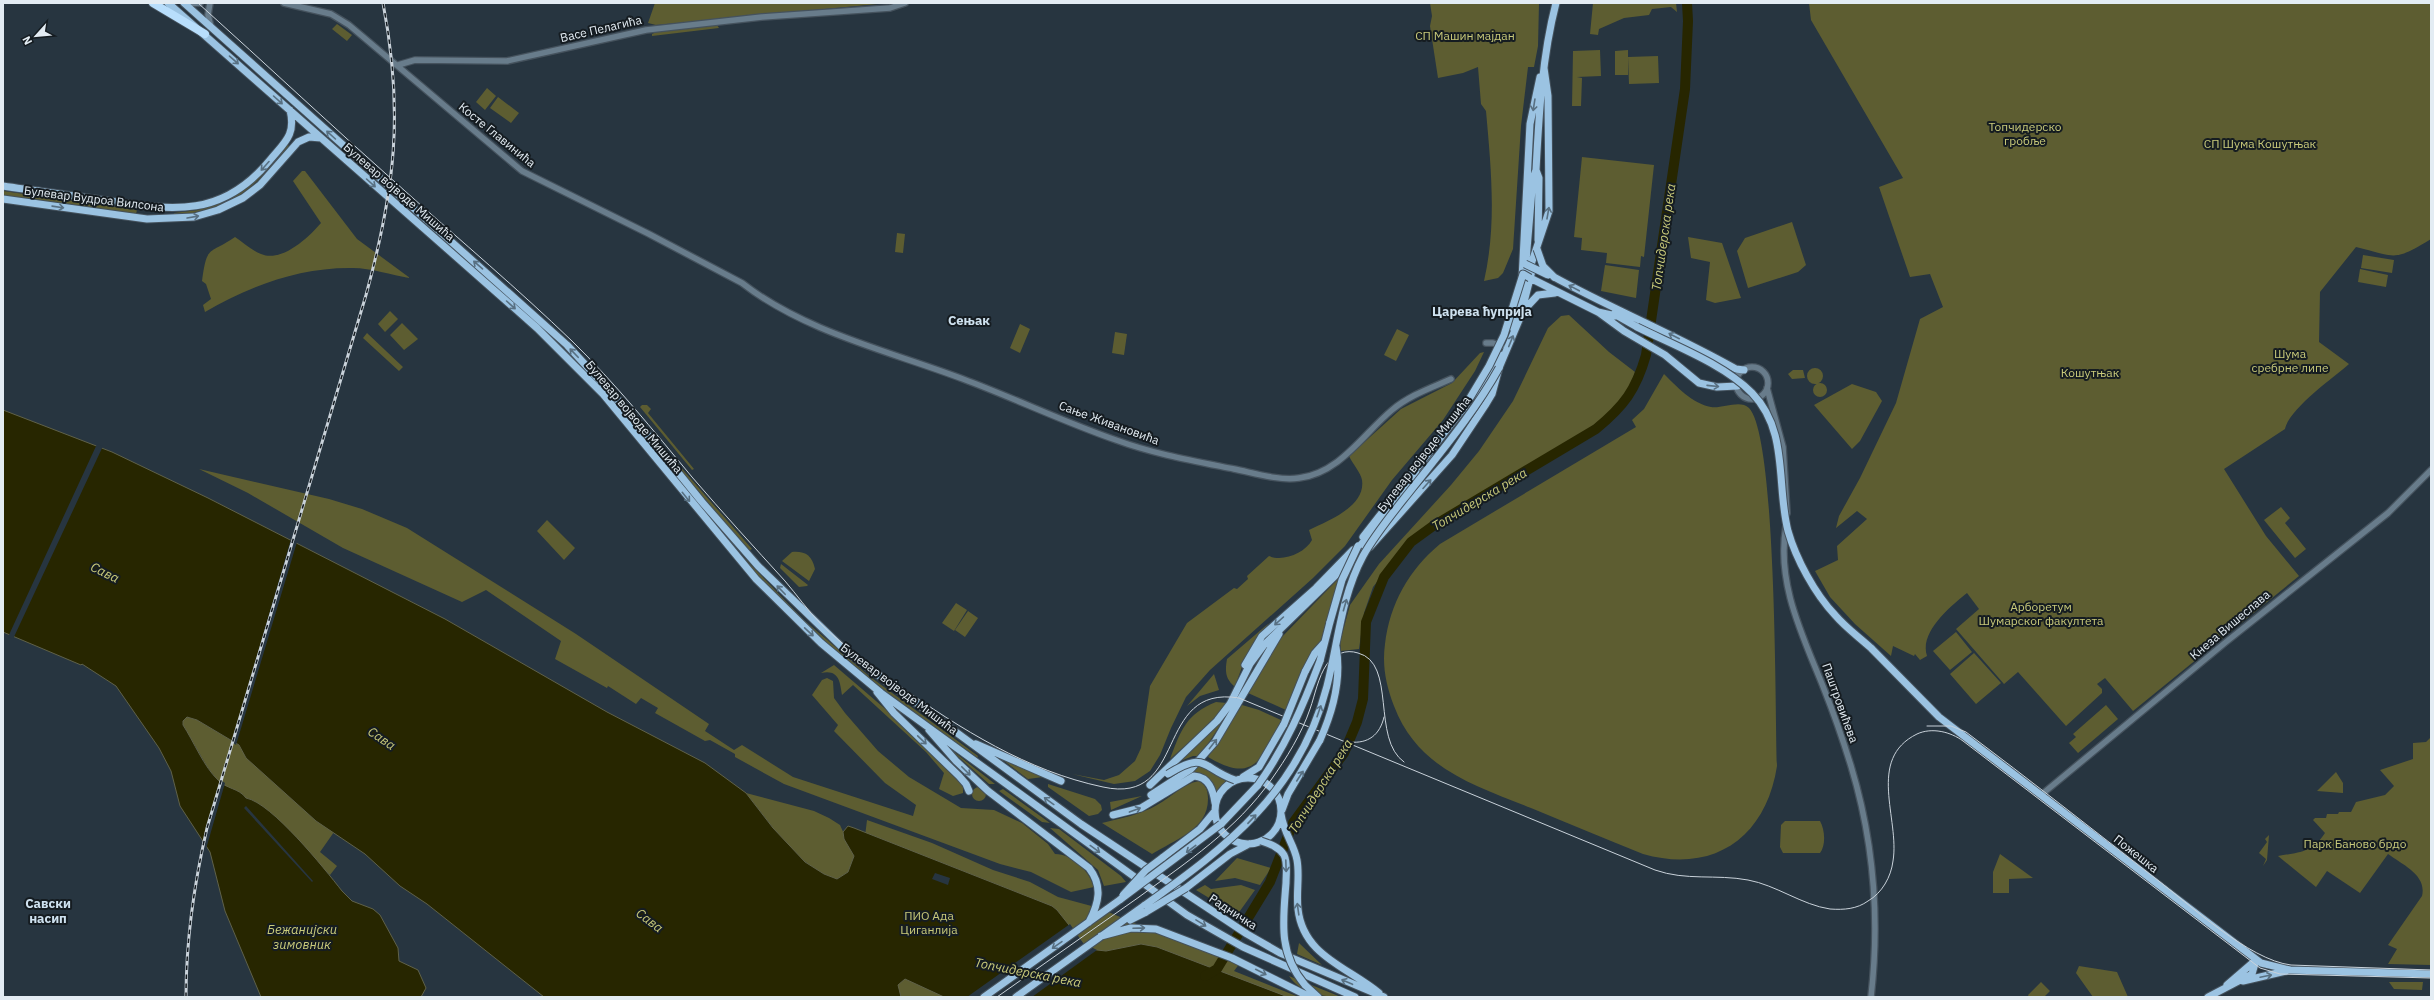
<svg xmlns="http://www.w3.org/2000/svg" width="2434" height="1000" viewBox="0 0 2434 1000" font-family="'IBM Plex Sans',sans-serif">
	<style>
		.green { fill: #5d5d31 }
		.water { fill: #272600; stroke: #5f6149 }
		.pier { fill: #273540 }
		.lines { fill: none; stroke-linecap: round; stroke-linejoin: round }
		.river { stroke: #272600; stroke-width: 10 }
		.minor-casing { stroke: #45525d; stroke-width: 8 }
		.major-casing { stroke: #45525d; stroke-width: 9 }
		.highway-casing { stroke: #45525d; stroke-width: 10 }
		.minor { stroke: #687c8b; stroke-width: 5.5 }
		.major { stroke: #9bc3e2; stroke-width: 7 }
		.highway { stroke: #b8defc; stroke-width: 8 }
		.tram { stroke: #c9d2da; stroke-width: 1 }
		.rail-casing { stroke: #c9d2da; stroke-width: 3 }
		.rail { stroke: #151c21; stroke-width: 1.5; stroke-dasharray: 4.5; stroke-linecap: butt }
		.major-bridge-casing { stroke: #45525d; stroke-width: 9; stroke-linecap: butt }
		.major-bridge { stroke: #9bc3e2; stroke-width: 7 }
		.oneway { stroke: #587082 }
		.labels { text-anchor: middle; stroke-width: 4; stroke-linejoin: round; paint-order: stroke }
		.street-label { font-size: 12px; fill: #e3ecf3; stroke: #151c21 }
		.park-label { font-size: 12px; fill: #c9ca7a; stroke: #151c21 }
		.water-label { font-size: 13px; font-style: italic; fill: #c9ca7a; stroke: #151c21 }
		.neighbourhood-label { font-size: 13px; font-weight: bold; fill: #cee1ef; stroke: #151c21 }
	</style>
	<rect width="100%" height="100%" fill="#273540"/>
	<path class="green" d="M655,3H888L656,25L648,23Z
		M1430,3H1539L1538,46L1534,67H1528L1521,126L1513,249L1503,273L1498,278L1484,281C1497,224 1491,168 1486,111L1481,104L1478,67L1463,73L1438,78L1430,26L1432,16Z
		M1593,3H1676L1677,12L1671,7L1652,9L1649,15L1624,18L1599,29L1598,35L1590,34Z
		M1809,3H2431V239C2393,262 2397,257 2356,247L2320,292L2319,342L2349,364C2333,378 2289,409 2285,429L2224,469L2266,536L2299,576L2133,711L2105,678L2097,684L2102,689V693L2066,726L2018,672L2004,684L1956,629L1979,609L1967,593C1951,606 1919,632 1927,656L1920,660L1915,654L1914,656L1893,646L1891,656L1855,624L1830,597L1815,571L1838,560L1837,546L1867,519L1857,511L1836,528L1839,516L1860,478L1896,403L1920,319L1943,307L1930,274L1910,277L1879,187L1903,178L1811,20Z
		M337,24L352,35L347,41L332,29Z
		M717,25L719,28L652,36V34L658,31Z
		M1600,50L1601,76L1577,77L1582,78L1581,106H1572L1573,51Z
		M1628,50V75H1615V51Z
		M1658,56L1659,83L1629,84L1628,57Z
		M487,88L496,96L485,110L476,102Z
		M498,97L519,113L511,123L490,108Z
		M287,144L289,146C251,191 234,208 174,217V213L198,210L233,196Z
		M1582,157L1654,165L1644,257L1641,256L1640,267L1606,263L1607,253L1581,250L1582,238L1574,237Z
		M302,171H305L357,239L410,278C391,275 371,268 353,268C300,267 250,286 205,312L203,305L211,299L206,284L202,281C207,244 209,255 235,237C243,242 252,251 261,254C282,263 309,237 321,223L293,181Z
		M3,191L137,210L136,214L3,196Z
		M1792,222L1806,265L1798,272L1748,288L1737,251L1745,238Z
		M897,233L905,234L903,253L895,252Z
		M1688,237L1722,243L1741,298L1715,303L1706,300L1710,262L1691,258Z
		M2363,255L2394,260L2392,273L2361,268Z
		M1605,265L1639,270L1636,298L1601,291Z
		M2360,269L2388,275L2386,287L2358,282Z
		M390,311L398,319L385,332L378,324Z
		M1569,315L1609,352L1635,372L1624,403L1577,437L1417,533L1410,540L1373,587L1364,613L1359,649L1341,651L1340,642L1350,605L1379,564L1451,485L1479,451L1513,401L1548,328L1561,316Z
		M402,323L418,339L404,350L390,335Z
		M1020,324L1030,329L1020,353L1010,348Z
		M1397,329L1409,335L1396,361L1384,355Z
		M1115,332L1127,334L1124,355L1112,353Z
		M367,333L403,367L399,371L363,338Z
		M1484,352L1475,371L1443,420L1392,480L1345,546L1313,578L1210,670L1186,697L1171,728L1160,755L1150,771L1135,781L1114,784L1072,774L1104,780L1119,775L1135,761L1141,748L1150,686L1187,623L1234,588L1237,589L1248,579L1247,576L1269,556C1283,562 1305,553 1312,540L1309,530C1327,521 1366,507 1362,480C1361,473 1352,463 1349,456L1401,409L1452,383L1480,353Z
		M1807 376a8 8 0 1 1 16 0a8 8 0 1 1-16 0Z
		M1793,370H1803L1805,378L1792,379L1788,374Z
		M1664,374C1676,386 1693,404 1711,407C1722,409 1740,399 1749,408C1777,437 1775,711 1777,766C1766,838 1713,874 1643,854C1605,839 1568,823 1531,808C1474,785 1418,769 1394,706C1386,685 1382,666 1385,644C1390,603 1409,570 1440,544L1636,427L1632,420L1644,409Z
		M1813 390a7 7 0 1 1 14 0a7 7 0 1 1-14 0Z
		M1852,384L1876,392L1882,401L1860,441L1852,449L1814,405Z
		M642,405H647L651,409L648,413L694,469L692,470L640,407Z
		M637,417L752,549L748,551Z
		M629,419L722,535L804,620L869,676L978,756L977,758C917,715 855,672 801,621C736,560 685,488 629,419Z
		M199,469L329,499L362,509L407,528L576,634L709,724L705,731L734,750L742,745L793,777L913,816L916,805L885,783L834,731L838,725L812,695L822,680L827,678L833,681L834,698L845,713L878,751L909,777L961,808L994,810L1022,823L1048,844L1055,854C1073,854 1089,871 1094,887L1071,892L1031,872L1000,864L784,784L735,757V754L710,740L705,741L655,713L658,708L641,698L636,704L608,686L607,688L555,659L561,641L486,590L462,602L343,548L248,493Z
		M2281,507L2290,518L2285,523L2306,549L2295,558L2264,520Z
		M547,520L575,548L564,560L537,531Z
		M792,552C805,551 812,555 815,569L809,581L782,561Z
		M781,564L808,585L807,586L799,587L780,568Z
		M1340,577L1323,640L1309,656L1301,672L1286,710L1248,693L1278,641Z
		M956,603L967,610L954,631L942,623Z
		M968,611L978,618L965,637L955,630Z
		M1269,623C1251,643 1243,662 1235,687C1225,679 1225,671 1227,659Z
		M1956,632L1972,652L1950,670L1933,651Z
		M1974,653L2001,683L1976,704L1950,674Z
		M834,665L890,713L958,780L963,786V793L953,796L939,789L944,773L926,752L853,685L842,695C840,682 839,669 821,673Z
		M1214,674L1219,690L1200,696L1187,706Z
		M1216,702L1227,703L1215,719L1170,759C1181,730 1186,714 1216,702Z
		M1242,705L1259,710L1283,721C1261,758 1255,785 1208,757Z
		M2106,705L2118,719L2078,753L2069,743L2076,737L2073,734Z
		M1232,707L1200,756H1193L1178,762Z
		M187,717L197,720L239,745L316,821L334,832L320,852L337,866L330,875L218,781L208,768L183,725V721Z
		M2431,737V965L2388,964L2397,949L2388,945L2422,896C2427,875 2403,865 2388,854L2360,893L2327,871L2316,887L2278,856C2300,852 2312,853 2325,833L2313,820L2315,818H2326L2327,814H2338L2339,812H2351L2356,802L2385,795L2394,786L2380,770L2413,759V743L2426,742Z
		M944,744L995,784H989Z
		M999,757L1043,777L1028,779Z
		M1199,764L1227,780L1217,792C1207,779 1203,773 1186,774Z
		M2336,772L2343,783V793L2317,791Z
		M1199,781C1206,785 1208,791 1208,799C1208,830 1174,840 1152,854L1102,823C1121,818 1140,815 1157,805C1172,797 1182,784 1199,781Z
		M1048,784L1095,799L1101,805L1102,810L1098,814L1089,816L1048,787Z
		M972 794a7 7 0 1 1 14 0a7 7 0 1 1-14 0Z
		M1003,789L1050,823L1042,822L999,791Z
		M746,793L814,811L829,818L840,825L854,856L848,872L837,879C800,870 769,822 746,793Z
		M1142,796L1111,810L1110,802Z
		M867,820L932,843L993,870L1030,882L1058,897L1099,908L1172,939L1240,963L1234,971L1299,997H859L848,976Z
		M1785,821H1820C1825,830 1826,845 1820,853H1783L1780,847L1781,825Z
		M1050,828L1059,829L1121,876L1126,882L1104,886L1098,870Z
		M2269,835L2267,860L2263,866L2266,859L2259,853L2267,842L2265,839Z
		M2000,854L2033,878L2009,879V893H1993V872Z
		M1237,858L1271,868L1260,885L1235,878L1215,881Z
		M1205,885L1211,889L1241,885L1255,890L1237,915L1196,890Z
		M1299,943L1322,965L1297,954Z
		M2079,966L2117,972L2128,997H2093L2076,973Z
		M1289,976L1341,997C1322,997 1300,993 1289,976Z
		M2041,982L2050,991L2044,997H2029L2028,995Z
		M2389,982H2423L2422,990L2394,989Z"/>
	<path class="water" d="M3,410L112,452L208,498L445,619L607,712L705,763L746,793L773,828L805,862L824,874L837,879L848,872L854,856L844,839L843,832L848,826L854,828L1052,906L1057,910L1088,949L1106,951L1141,944L1157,947L1288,997H944L905,979L898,985L901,997H544L427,904L400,886L365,854L316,821L246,758L239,745L197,720L187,717L183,721V725C194,742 204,767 218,780C226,789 239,788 246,798C272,803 324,868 342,891L352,901L373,909L380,915L398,948L399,961L418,970L426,988L421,997H261L225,911L210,852L180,806L171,771L159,748L116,686L82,664L81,665L3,632Z"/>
	<path class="pier" d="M97,444L103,446L13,639L8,637Z
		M291,539L297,542L236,745L232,742Z
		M221,780L225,783L206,849L203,845Z
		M246,806L313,881L312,882L244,808Z
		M935,873L950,878L948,885L932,879Z
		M1070,924L1083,943L1097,950L1032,997H967Z"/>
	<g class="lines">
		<path class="river" d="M1205,976L1217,969L1270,882L1293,823L1344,753L1357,722L1363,699L1366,622L1384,577L1411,542L1433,526L1596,429C1624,406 1636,390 1646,355L1685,89L1688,21L1687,3"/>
		<defs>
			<path id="minor" d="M210,3L208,15L211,27
				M284,3L331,14L349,25L522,171L649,234L742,283C805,332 889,351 963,379C1014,398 1064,422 1116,440C1154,454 1194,461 1234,469C1254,473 1279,481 1299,478C1340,473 1363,434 1392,410C1410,395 1431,388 1451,379
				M185,4L200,3
				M398,65L415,60L507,61L646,30L762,17L890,8L905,3
				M1486,343H1493L1502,346
				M1736 383a16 16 0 1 1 32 0a16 16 0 1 1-32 0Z
				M1767,388L1783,447L1787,513
				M1786,526C1776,584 1803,636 1824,689C1834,714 1843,740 1851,766C1874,842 1880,918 1871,997
				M2041,795L2226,642L2388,513L2431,470"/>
			<path id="major" d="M168,3L537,328L603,394L756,579L821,643L881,693L1187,915L1243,947L1355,997
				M184,3L567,345L629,412L702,502L758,566L847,652L1081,824L1247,934L1280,953L1384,997
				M3,186C36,191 69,195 102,200C170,210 221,220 270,160C285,142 296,135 290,110
				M3,199L147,219L194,217L218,210L243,198L260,185L298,142L309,137L321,138
				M1538,240L1539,178L1536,170C1539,114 1542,57 1556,3
				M1526,261L1533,178L1536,170
				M1554,277C1614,310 1676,335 1736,369L1744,370
				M1530,278L1598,312L1616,316
				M1522,279L1530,124L1540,77
				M1523,311L1538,295L1555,293
				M1598,312L1624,331L1665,355L1699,383L1717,387L1737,386
				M1614,314L1637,327
				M1510,327L1549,211L1548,96L1544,68
				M1469,409L1499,354
				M1363,537L1416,469
				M1370,547L1452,455L1486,404L1492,394L1499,368L1520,318L1533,267
				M1871,648L1939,717L2261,963L2290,970L2431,974
				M1320,661L1330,622
				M1245,665L1262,636L1316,588L1353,550
				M1305,672L1315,653L1324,643
				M877,692L894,713L959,776L966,784L969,791
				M929,730L956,761L988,791L1089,868C1103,886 1099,903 1089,922
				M976,744L1061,781
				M1243,777L1259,767L1284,724
				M1215 811a33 33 0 1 1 66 0a33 33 0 1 1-66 0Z
				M1150,785L1217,721L1230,704L1250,664L1264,645L1339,572L1431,458
				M1151,795L1191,769L1215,742L1279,634
				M1282,810L1288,794L1320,740
				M1281,814C1284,834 1294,844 1297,860C1300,876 1296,892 1298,909C1303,956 1348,967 1379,993
				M1113,815L1141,808L1194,776C1209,777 1213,790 1215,803
				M1221,824L1258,785
				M1162,858L1200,829L1215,811
				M1186,888L1230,854L1249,844
				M1130,920L1146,912
				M1101,936L1131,928L1156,929L1232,958L1310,997
				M2243,981L2286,971
				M1305,985L1318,997
				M2227,985L2256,960
				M984,997L1121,899
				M1016,997L1145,905
				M2208,997L2252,974L2256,960"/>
			<path id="highway" d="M153,3L205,34"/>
		</defs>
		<use href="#minor" class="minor-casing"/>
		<use href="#major" class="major-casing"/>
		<use href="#highway" class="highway-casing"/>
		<use href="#minor" class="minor"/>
		<use href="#major" class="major"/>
		<use href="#highway" class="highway"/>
		<path class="tram" d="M198,3C267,65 335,129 405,191C461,241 518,289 572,341C615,383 653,430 692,477C722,512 754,547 785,581C797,595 808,611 821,624C844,647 872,666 898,685C961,729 1027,771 1103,787C1189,806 1153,684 1239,698L1655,870C1686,881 1716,874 1748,880C1776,885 1802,905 1830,909C1844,910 1857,909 1868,901C1882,893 1891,877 1893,861C1900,819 1866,759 1917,734C1932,727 1951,732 1963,741L2260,968L2280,974L2431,978
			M1927,726H1951L1966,732C2030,780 2092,829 2155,878C2189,904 2249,960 2291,965L2431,970
			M1350,742C1368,744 1380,735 1384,717
			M997,997C1044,964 1092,930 1139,897C1187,862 1237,829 1271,780C1286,759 1302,733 1310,709C1315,695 1318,677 1327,664C1334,654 1346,649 1358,653C1397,663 1371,739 1404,762"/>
		<defs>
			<path id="rail" d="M186,997C186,940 194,884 207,828L366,295C395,189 404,112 383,3"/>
		</defs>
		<use href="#rail" class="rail-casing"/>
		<use href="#rail" class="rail"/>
		<defs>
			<path id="major-bridge" d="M1537,249L1543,266L1554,277
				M1525,264L1548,275
				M1637,327C1673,345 1724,364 1752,393C1789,431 1776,484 1788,531C1796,559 1815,594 1835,615C1846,628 1859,637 1871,648
				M1416,469L1465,406L1489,366L1504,335L1523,274L1530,278
				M1330,622L1342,580L1358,546
				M1284,724L1305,672
				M1320,740C1333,711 1342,679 1336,647
				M1168,774C1207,750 1201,768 1235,780
				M1258,785C1286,746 1303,706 1320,661
				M1261,841C1270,844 1279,847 1284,855C1288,863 1286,874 1286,883C1283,921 1278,953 1305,985
				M1123,895L1146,870L1162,858
				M1121,899L1221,824
				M1145,905C1228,846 1300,791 1327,686C1338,643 1341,597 1363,556C1377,531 1396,509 1414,486C1444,448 1475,411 1499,368
				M1146,912L1186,888"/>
		</defs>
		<use href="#major-bridge" class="major-bridge-casing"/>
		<use href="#major-bridge" class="major-bridge"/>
	</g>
	<defs><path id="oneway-shaft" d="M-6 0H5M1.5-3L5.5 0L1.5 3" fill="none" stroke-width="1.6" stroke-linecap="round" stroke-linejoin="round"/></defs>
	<g class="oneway">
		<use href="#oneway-shaft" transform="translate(234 60) rotate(41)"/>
		<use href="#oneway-shaft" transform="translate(278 100) rotate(42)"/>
		<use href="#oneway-shaft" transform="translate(1534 105) rotate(99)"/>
		<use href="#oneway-shaft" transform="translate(331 135) rotate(-138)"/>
		<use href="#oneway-shaft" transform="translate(265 166) rotate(132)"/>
		<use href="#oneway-shaft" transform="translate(371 183) rotate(42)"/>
		<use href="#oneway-shaft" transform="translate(58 207) rotate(8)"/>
		<use href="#oneway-shaft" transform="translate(1548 213) rotate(-80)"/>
		<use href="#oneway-shaft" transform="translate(193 217) rotate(-10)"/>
		<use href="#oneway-shaft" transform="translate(478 265) rotate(-139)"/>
		<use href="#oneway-shaft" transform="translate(1574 288) rotate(-152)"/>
		<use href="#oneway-shaft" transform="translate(511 305) rotate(42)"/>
		<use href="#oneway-shaft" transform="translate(1674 336) rotate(-153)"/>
		<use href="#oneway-shaft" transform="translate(1511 341) rotate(-68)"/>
		<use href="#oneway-shaft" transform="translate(574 353) rotate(-134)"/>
		<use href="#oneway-shaft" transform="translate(1713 386) rotate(6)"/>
		<use href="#oneway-shaft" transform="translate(1427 484) rotate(-48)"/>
		<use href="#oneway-shaft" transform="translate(686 497) rotate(51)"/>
		<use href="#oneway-shaft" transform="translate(781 590) rotate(-134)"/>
		<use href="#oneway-shaft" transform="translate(1345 605) rotate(-74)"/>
		<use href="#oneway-shaft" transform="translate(1279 621) rotate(138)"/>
		<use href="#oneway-shaft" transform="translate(809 632) rotate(43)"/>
		<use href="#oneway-shaft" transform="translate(1319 711) rotate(-71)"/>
		<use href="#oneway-shaft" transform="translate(922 740) rotate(44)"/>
		<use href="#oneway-shaft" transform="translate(1213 744) rotate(-52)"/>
		<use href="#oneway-shaft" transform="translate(966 771) rotate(45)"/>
		<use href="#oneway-shaft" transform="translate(1300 776) rotate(-57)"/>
		<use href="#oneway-shaft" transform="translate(1049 801) rotate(-144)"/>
		<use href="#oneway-shaft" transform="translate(1135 810) rotate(-20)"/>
		<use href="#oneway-shaft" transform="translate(1252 819) rotate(-47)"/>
		<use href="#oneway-shaft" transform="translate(1095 849) rotate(36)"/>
		<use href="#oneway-shaft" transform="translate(1191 849) rotate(143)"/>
		<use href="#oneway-shaft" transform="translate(1286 866) rotate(88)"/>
		<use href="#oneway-shaft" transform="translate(1298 909) rotate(-98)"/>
		<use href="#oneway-shaft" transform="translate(1201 923) rotate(32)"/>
		<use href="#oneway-shaft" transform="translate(1139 928) rotate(-2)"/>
		<use href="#oneway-shaft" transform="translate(1057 945) rotate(145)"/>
		<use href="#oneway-shaft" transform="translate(1261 972) rotate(27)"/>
		<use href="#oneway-shaft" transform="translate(2266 976) rotate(-12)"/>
		<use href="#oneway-shaft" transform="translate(1347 982) rotate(-157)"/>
	</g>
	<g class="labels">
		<g class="street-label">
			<text transform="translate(601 29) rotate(-13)" y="4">Васе Пелагића</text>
			<text transform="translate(497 135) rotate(39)" y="4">Косте Главинића</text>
			<text transform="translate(399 192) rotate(41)" y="4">Булевар војводе Мишића</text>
			<text transform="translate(94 199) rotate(7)" y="4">Булевар Вудроа Вилсона</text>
			<text transform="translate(634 417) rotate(50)" y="4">Булевар војводе Мишића</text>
			<text transform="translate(1109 423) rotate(20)" y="4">Сање Живановића</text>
			<text transform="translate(1424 454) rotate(-52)" y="4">Булевар војводе Мишића</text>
			<text transform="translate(2230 625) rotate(-40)" y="4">Кнеза Вишеслава</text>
			<text transform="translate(899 689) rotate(37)" y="4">Булевар војводе Мишића</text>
			<text transform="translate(1840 703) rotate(70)" y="4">Паштровићева</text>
			<text transform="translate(2136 854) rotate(38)" y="4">Пожешка</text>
			<text transform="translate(1233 912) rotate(33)" y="4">Радничка</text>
		</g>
		<g class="park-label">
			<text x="1465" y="40">СП Машин мајдан</text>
			<text x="2025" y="131">Топчидерско<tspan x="2025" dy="14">гробље</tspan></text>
			<text x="2260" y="148">СП Шума Кошутњак</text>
			<text x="2290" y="358">Шума<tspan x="2290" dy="14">сребрне липе</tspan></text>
			<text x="2090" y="377">Кошутњак</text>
			<text x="2041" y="611">Арборетум<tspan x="2041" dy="14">Шумарског факултета</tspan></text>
			<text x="2355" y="848">Парк Баново брдо</text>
			<text x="929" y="920">ПИО Ада<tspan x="929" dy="14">Циганлија</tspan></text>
		</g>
		<g class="water-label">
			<text transform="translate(1663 237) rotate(-82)" y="5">Топчидерска река</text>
			<text transform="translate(1479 499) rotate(-31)" y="5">Топчидерска река</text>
			<text transform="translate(105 572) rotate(26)" y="5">Сава</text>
			<text transform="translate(382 738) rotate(34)" y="5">Сава</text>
			<text transform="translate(1320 786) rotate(-58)" y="5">Топчидерска река</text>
			<text transform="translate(650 920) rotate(37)" y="5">Сава</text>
			<text x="302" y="934">Бежанијски<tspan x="302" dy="15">зимовник</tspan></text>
			<text transform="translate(1028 972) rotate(11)" y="5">Топчидерска река</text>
		</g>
		<g class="neighbourhood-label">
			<text x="1482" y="316">Царева ћуприја</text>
			<text x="969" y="325">Сењак</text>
			<text x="48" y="908">Савски<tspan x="48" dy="15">насип</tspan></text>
		</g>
	</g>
	<rect width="2434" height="1000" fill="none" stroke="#e3ecf3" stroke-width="8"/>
	<g transform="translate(36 36) rotate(243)" stroke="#151c21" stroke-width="3" paint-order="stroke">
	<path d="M0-3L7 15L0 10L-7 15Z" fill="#e3ecf3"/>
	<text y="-6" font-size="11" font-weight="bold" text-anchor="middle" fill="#e3ecf3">N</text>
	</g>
</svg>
